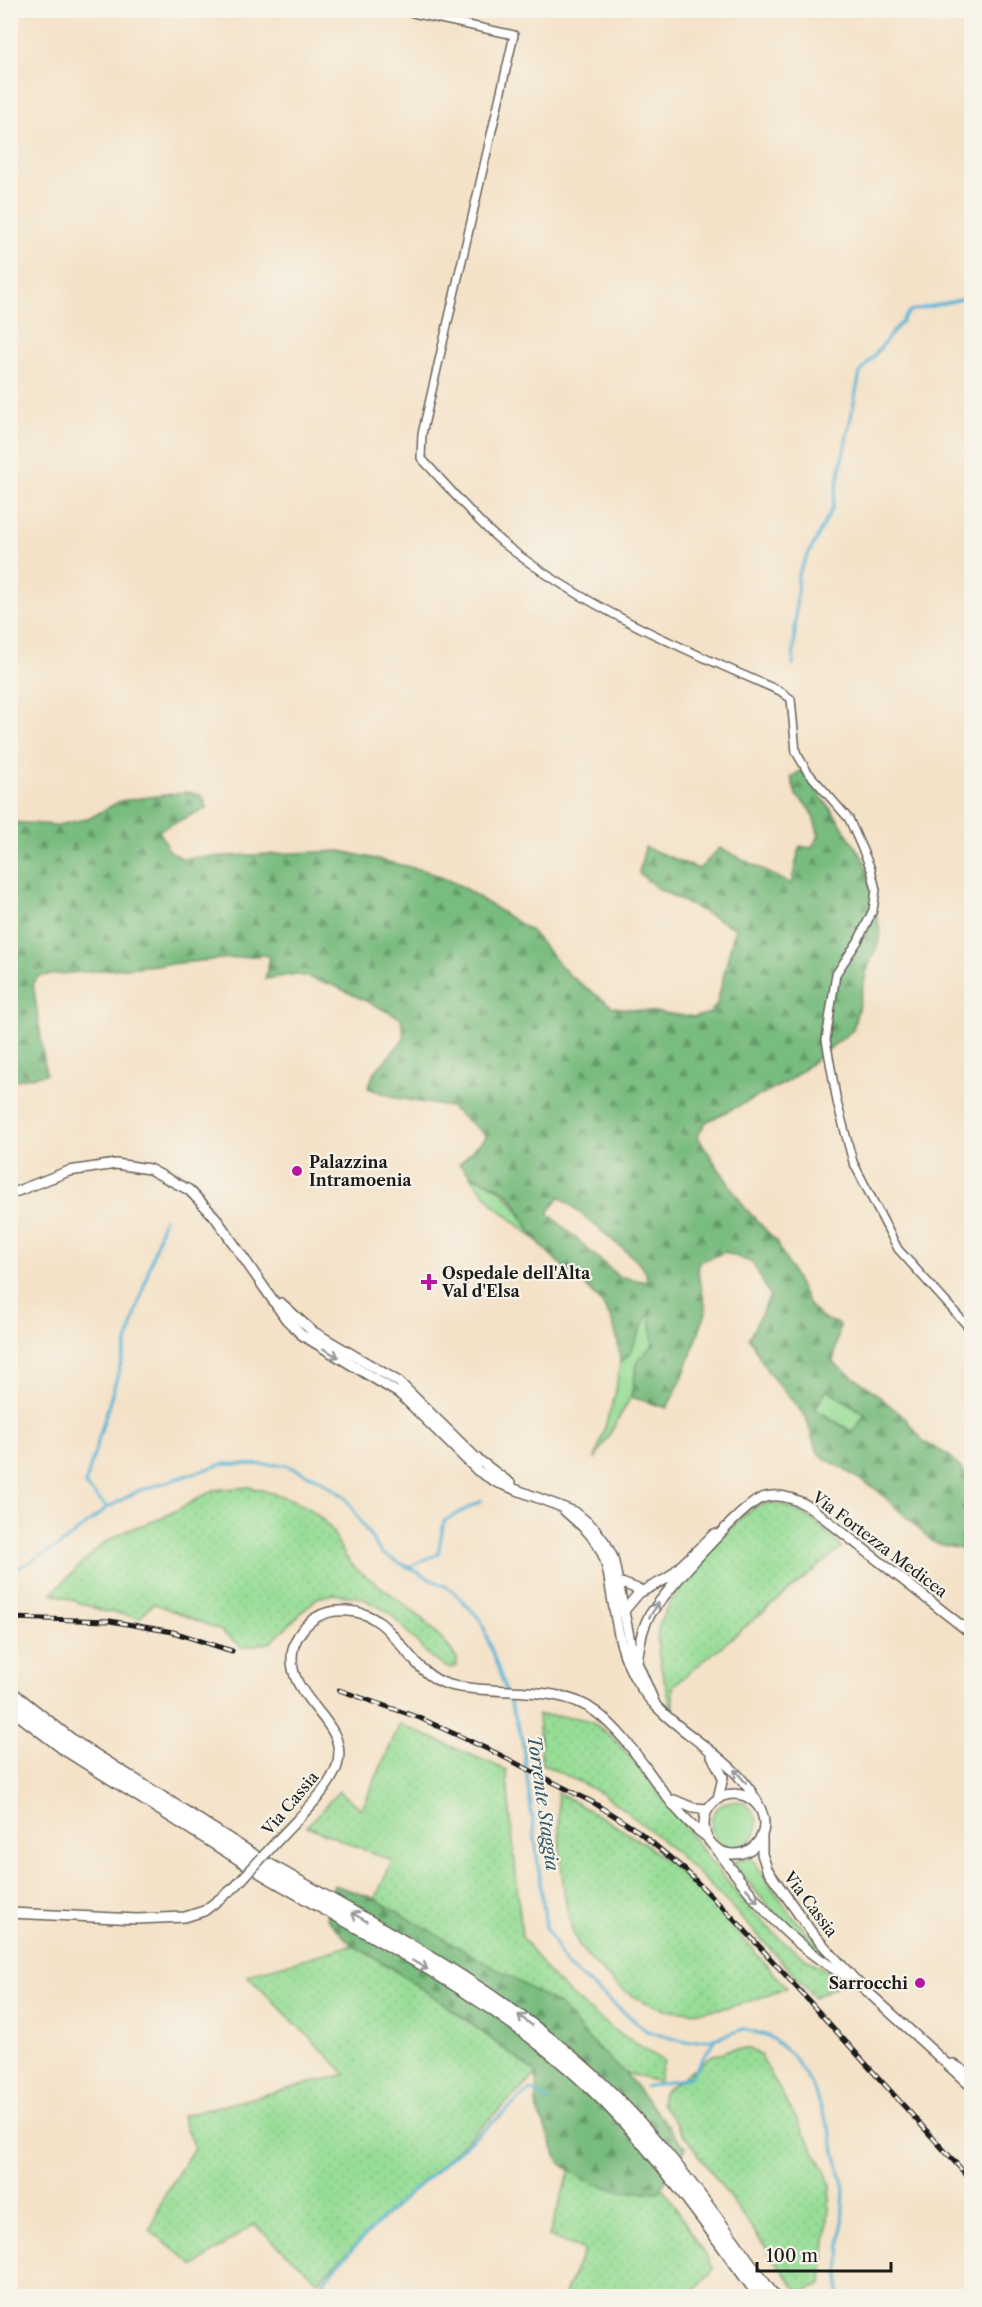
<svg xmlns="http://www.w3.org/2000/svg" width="982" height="2307" viewBox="0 0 982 2307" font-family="'Libre Caslon Text',serif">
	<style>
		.green { fill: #97dd96; stroke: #5a7c59; stroke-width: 1.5 }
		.forest { fill: url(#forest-firs); stroke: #4a6c4e; stroke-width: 1.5; fill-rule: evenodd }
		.garden { fill: url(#garden-dots); stroke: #5a7c59; stroke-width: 1.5 }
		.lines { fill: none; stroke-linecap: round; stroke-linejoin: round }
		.stream { stroke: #59b4d7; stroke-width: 3 }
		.minor-casing { stroke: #686158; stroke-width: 10 }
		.secondary-casing { stroke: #686158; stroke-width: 12 }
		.motorway-casing { stroke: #686158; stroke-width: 15 }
		.minor { stroke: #fff; stroke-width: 7 }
		.secondary { stroke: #fff; stroke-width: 9 }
		.motorway { stroke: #fff; stroke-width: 12 }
		.rail-casing { stroke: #1c1c1c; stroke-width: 5 }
		.rail { stroke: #f7f3e8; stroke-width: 3; stroke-dasharray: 9; stroke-linecap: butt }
		.secondary-bridge-casing { stroke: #686158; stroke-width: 12; stroke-linecap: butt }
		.secondary-bridge { stroke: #fff; stroke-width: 9 }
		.oneway { stroke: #999 }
		.poi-dot { fill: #b5179e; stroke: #f7f3e8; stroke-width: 2 }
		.labels { text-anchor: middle; stroke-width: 4.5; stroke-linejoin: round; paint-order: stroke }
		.poi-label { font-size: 16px; font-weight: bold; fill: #1c1c1c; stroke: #f7f3e8; text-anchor: start }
		.street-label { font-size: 16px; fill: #1c1c1c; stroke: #f7f3e8 }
		.water-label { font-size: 18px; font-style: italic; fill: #345967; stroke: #f7f3e8 }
	</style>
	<defs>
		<pattern id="forest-firs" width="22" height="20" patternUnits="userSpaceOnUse" patternTransform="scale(1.5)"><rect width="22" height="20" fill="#79bc7f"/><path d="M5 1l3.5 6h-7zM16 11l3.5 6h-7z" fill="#629867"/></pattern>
		<pattern id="garden-dots" width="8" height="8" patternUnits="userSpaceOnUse" patternTransform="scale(1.5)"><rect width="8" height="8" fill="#97dd96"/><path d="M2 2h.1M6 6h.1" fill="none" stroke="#82bd81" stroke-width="1.8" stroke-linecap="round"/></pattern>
	</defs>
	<rect width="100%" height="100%" fill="#f7f3e8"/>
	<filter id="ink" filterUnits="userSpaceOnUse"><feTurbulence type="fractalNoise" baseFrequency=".0167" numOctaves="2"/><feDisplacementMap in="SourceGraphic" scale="12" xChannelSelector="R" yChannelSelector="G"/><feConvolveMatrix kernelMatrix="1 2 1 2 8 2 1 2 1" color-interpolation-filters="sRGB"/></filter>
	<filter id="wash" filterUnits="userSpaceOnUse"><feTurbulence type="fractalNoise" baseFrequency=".008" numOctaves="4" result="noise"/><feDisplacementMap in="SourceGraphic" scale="24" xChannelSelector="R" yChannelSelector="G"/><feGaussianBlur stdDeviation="1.35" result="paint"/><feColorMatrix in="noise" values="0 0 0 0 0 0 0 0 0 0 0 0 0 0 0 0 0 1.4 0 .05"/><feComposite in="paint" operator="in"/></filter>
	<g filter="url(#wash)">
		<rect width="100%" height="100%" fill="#f4e2c8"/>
		<path class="green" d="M470,1176C512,1189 513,1204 535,1239L494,1205Z
			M650,1310L653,1345L638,1360L631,1397L595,1459L615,1395L620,1363L629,1354Z
			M827,1389L866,1414L854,1433L815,1409Z
			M711 1824a23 23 0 1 1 46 0a23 23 0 1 1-46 0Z
			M751,1857L789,1912L827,1955L826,1958L784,1926L732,1862Z"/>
		<path class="forest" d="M802,770L837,818L865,862L881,936L867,970L853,1030L787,1082L706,1122L697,1136L745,1208L776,1241L810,1306L820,1317L840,1325L833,1363L868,1387L905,1418L924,1442L948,1455L965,1473L971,1476V1551L934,1543L876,1489L821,1456L816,1450L806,1417L768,1372L749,1338L770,1296L753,1263L725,1252L699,1262C696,1283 705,1292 706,1313L683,1376L667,1408L631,1397L638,1360L653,1345L650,1311L629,1354L620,1363C617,1289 574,1287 535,1238C525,1226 520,1206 509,1195C493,1179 476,1183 459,1164L487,1136L450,1107L397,1098L368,1088L374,1073L404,1039L401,1018L333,985L296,974L265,979L270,958L265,955L39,976L33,983L46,1074L11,1081V822L58,825L90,818L120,801L186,792L201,795L207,808L159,830L169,850L181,858L341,851L427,871L461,886L531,931L569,975L613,1007L695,1017L710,1013L717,1004L735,928L657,888L639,873L645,847L699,869L720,848L791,884L800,846L811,848L819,836L811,810L796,795L791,777ZM560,1196L636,1260L646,1272L647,1282L618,1276L548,1213ZM827,1389L865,1414L853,1433L815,1409Z
			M334,1885L382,1901L561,2006L590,2040L625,2073L686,2148L660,2190L641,2194L588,2183L559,2162L536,2105L537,2074L462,2016L387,1965L352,1945L326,1918Z"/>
		<path class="garden" d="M249,1487C278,1494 311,1502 330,1528C340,1543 343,1559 358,1570C394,1597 432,1620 457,1659V1666L450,1669L432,1659L390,1613L362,1598L334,1594L317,1598L270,1643L242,1647L218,1629L153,1603L140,1618L103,1611L52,1593L102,1544L128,1530L160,1519L214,1490Z
			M771,1503C801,1506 822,1527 842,1547L673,1686V1711C666,1686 655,1656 658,1630C662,1602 729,1523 754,1508C759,1505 765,1504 771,1503Z
			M538,1715C557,1716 580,1715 596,1725C618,1739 637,1765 653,1785C701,1845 764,1947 836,1974L837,1986L814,1997C749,1925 684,1850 603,1795C584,1783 562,1774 542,1764Z
			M400,1724L506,1770L522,1937L545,1969L572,1996L611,2028L664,2061L658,2082L625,2073L590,2040L561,2006L375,1899L392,1861L307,1826L339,1791L362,1809Z
			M557,1792C593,1813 630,1832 663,1858C709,1895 747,1945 787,1988C722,2013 662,2030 606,1975C592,1962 580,1951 573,1932C560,1894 560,1833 557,1792Z
			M352,1945C418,1982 477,2028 537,2074L318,2281L254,2224L195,2266L150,2231L162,2199L194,2148L181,2116L346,2074L247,1975Z
			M732,2049H750L760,2055L824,2168L831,2186L822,2284L799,2293L661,2103L663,2092L713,2055Z
			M570,2170C595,2188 630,2196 660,2190L662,2186L714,2269L691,2296H564L584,2250L549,2236Z"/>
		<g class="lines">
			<path class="stream" d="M793,665L798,574L832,509L860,373L910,311L972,297
				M107,1508L85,1485L164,1218
				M406,1568L438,1554L444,1521L481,1501
				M10,1572L59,1546L107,1508L138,1491L223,1464L285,1465L319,1479L345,1497L381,1553L452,1590L481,1620L522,1737L546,1927L566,1965L647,2031L685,2042L715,2039L743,2029L769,2036L792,2055L812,2085L830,2130L844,2189L838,2296
				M645,2087L690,2077L715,2040
				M312,2296C372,2218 455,2156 530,2090L549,2101"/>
		</g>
	</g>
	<g filter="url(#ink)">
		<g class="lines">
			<defs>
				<path id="minor" d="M399,10L514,35L422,434L421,458C447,485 475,520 503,543C585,608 685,650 780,691L791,699L796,752L807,771L849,819L871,869L876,890L873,910L858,941L836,974L826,1040L837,1102L853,1162L898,1249L972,1331"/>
				<path id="secondary" d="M10,1194L69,1171L116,1164L149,1169L189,1190L215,1217L286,1319L302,1335L400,1394L478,1471L496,1482L575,1512L594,1528L606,1544L613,1558L632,1651L655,1704
					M281,1303L312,1331L399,1382L475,1457L511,1484
					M565,1511C577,1522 591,1532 599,1547C607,1560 609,1577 611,1591C617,1624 620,1655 638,1683C670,1735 737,1753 761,1810
					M619,1582L643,1591
					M623,1612L639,1593L668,1578L714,1534
					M637,1663C639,1648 641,1632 648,1618C659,1598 743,1504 762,1498C778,1492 796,1499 810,1507L972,1634
					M712,1756L723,1777L718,1799
					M704 1824a30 30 0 1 1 60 0a30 30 0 1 1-60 0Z
					M674,1800L693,1808L708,1809
					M762,1834V1854L767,1869L812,1933L857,1982L972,2087
					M278,1840C296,1820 329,1791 337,1766C351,1719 283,1700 293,1649C296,1636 306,1623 317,1617C327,1611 336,1610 348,1611C397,1613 405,1673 450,1685C494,1696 559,1683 596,1712C641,1746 661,1805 707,1837
					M716,1848C756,1903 789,1945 850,1978
					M10,1913L137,1919L185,1917L204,1911L235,1887
					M953,2064L972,2076"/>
				<path id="motorway" d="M10,1692L72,1741L254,1856
					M10,1707L65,1749L248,1864
					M267,1864C379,1928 495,1987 591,2074C662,2139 717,2219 773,2296
					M261,1872C372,1937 494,1996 588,2085C655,2148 706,2223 760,2296"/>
			</defs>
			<use href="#minor" class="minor-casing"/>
			<use href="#secondary" class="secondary-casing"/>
			<use href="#motorway" class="motorway-casing"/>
			<use href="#minor" class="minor"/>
			<use href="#secondary" class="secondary"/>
			<use href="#motorway" class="motorway"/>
			<defs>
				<path id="rail" d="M10,1618L110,1621L173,1632L232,1651
					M339,1690L420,1718L496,1753L594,1803L638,1831L685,1870L740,1925L972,2181"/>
			</defs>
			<use href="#rail" class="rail-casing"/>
			<use href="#rail" class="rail"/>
			<defs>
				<path id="secondary-bridge" d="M235,1887L278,1840"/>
			</defs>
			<use href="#secondary-bridge" class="secondary-bridge-casing"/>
			<use href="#secondary-bridge" class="secondary-bridge"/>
		</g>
		<defs><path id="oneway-shaft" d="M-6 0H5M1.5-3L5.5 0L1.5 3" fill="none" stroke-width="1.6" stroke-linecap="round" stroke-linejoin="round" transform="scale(1.5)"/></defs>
		<g class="oneway">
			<use href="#oneway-shaft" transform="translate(331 1353) rotate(29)"/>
			<use href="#oneway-shaft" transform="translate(654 1610) rotate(-57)"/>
			<use href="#oneway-shaft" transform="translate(740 1776) rotate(-132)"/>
			<use href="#oneway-shaft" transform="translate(752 1895) rotate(49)"/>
			<use href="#oneway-shaft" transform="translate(359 1917) rotate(-150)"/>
			<use href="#oneway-shaft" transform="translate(420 1965) rotate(30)"/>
			<use href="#oneway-shaft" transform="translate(525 2020) rotate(-143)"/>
		</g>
	</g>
	<g class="poi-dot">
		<circle cx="297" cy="1171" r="6"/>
		<path d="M426 1273h6v6h6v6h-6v6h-6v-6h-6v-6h6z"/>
		<circle cx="920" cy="1983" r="6"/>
	</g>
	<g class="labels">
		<g class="poi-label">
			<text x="309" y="1168">Palazzina<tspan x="309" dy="18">Intramoenia</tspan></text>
			<text x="442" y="1279">Ospedale dell'Alta<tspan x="442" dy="18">Val d'Elsa</tspan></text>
			<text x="908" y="1989" text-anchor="end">Sarrocchi</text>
		</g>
		<g class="street-label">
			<text transform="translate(880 1544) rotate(37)" y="6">Via Fortezza Medicea</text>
			<text transform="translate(290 1803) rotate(-50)" y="6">Via Cassia</text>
			<text transform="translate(811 1904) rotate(53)" y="6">Via Cassia</text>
		</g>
		<g class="water-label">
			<text transform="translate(543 1803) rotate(82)" y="6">Torrente Staggia</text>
		</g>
	</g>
	<rect width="982" height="2307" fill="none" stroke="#f7f3e8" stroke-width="36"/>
	<path d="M757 2262v9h134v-9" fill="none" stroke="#1c1c1c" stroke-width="3"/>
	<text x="766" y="2262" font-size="18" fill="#1c1c1c" stroke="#f7f3e8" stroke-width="4.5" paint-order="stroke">100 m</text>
</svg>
